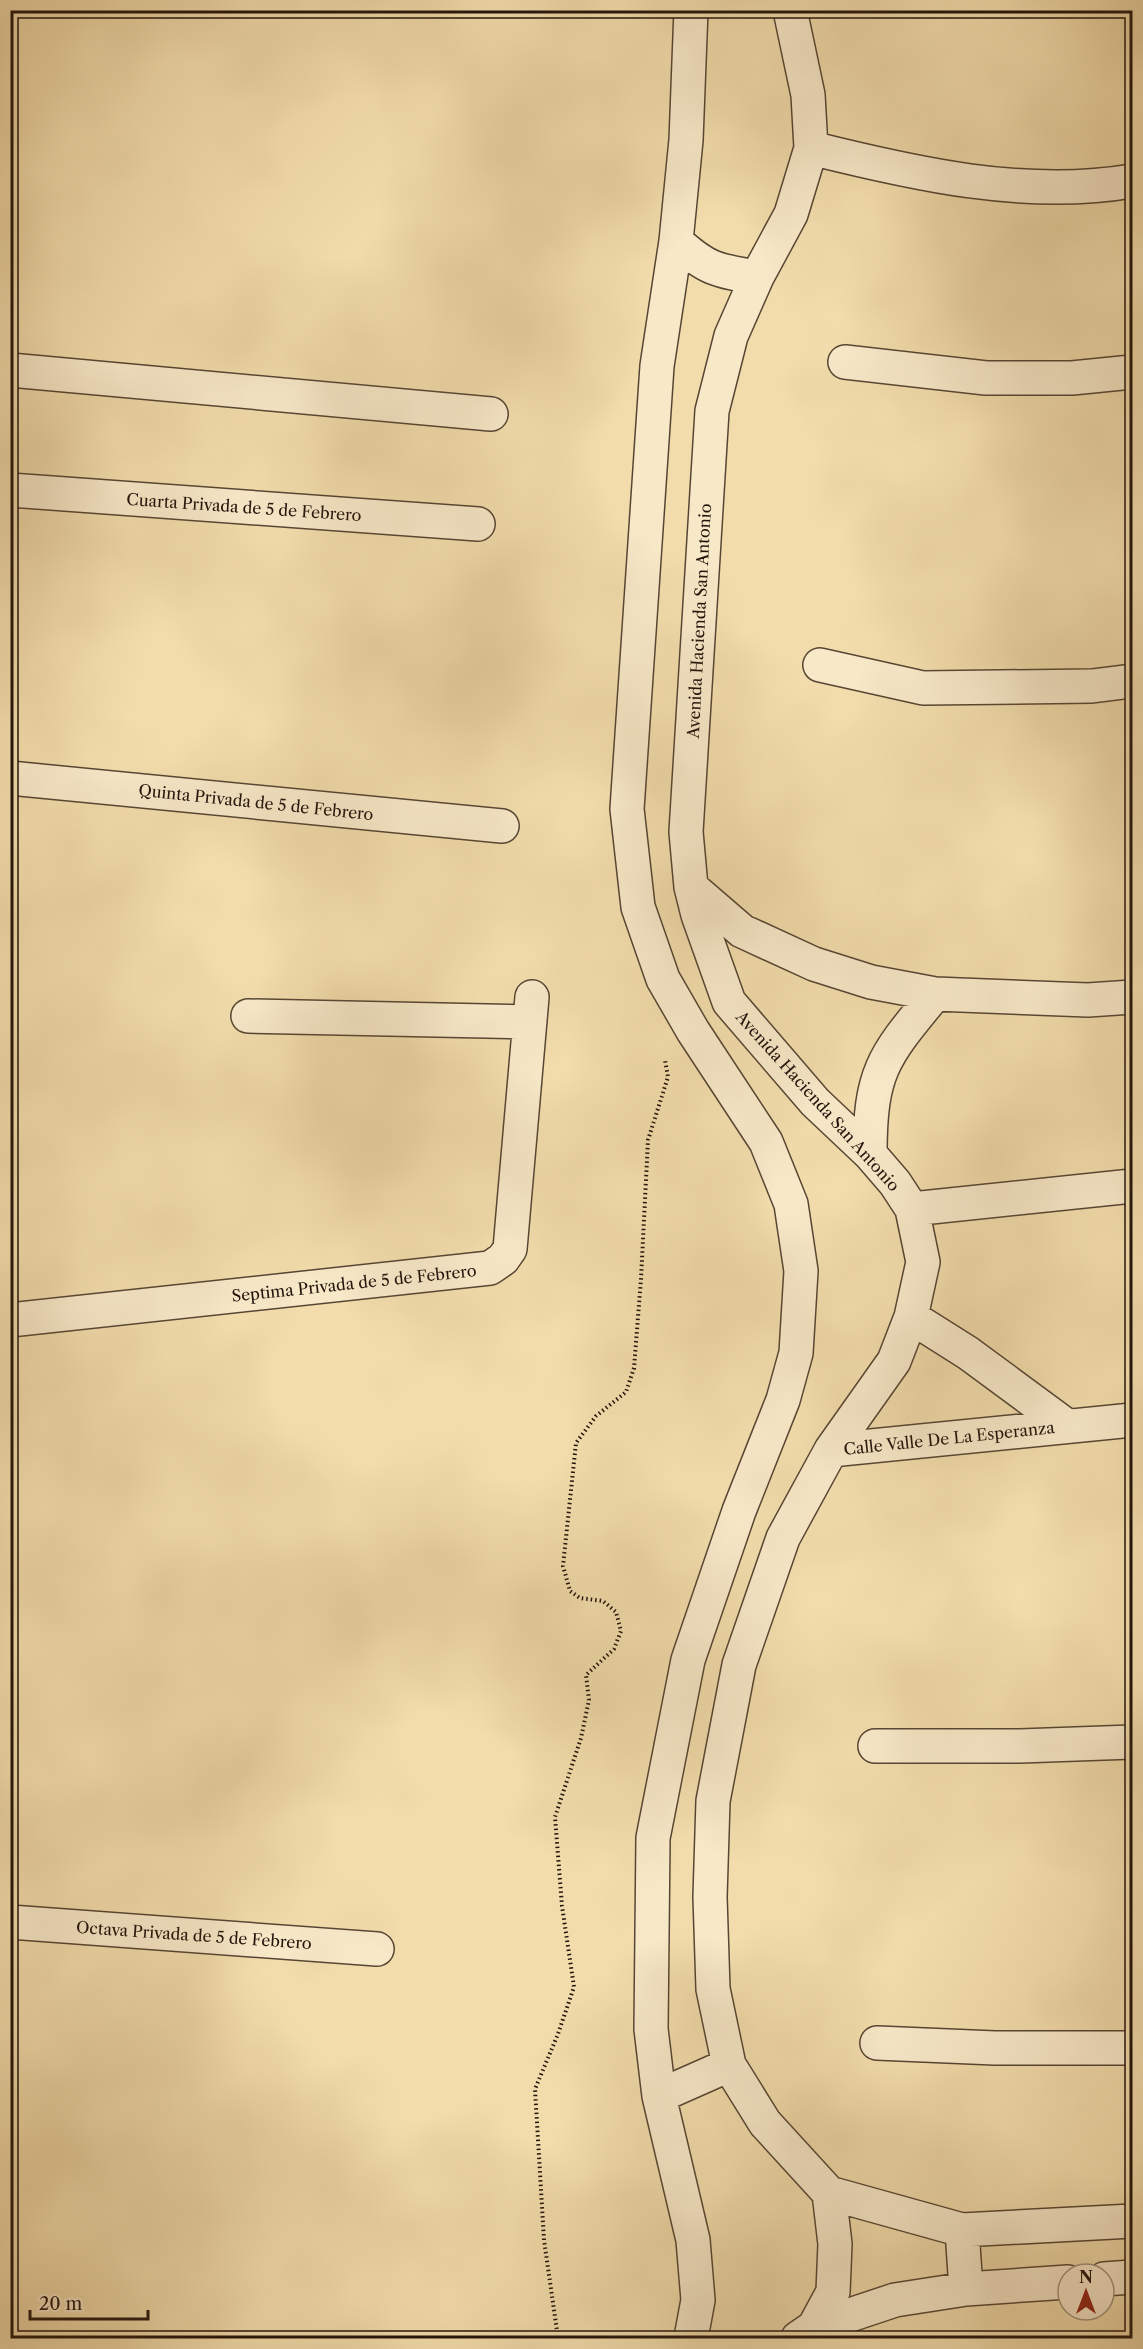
<svg xmlns="http://www.w3.org/2000/svg" width="1143" height="2349" viewBox="0 0 1143 2349" font-family="'Libre Caslon Text',serif">
	<style>
		.lines { fill: none; stroke-linecap: round; stroke-linejoin: round }
		.minor-casing { stroke: #574634; stroke-width: 36 }
		.path { stroke: #23140c; stroke-width: 4; stroke-dasharray: 1.5 3; stroke-linecap: butt }
		.minor { stroke: #f7e8c8; stroke-width: 33 }
		.labels { text-anchor: middle; stroke-width: 4.5; stroke-linejoin: round; paint-order: stroke }
		.street-label { font-size: 16px; fill: #23140c; stroke: #f7e8c8 }
	</style>
	<rect width="100%" height="100%" fill="#f2dcab"/>
	<filter id="stains"><feTurbulence type="fractalNoise" baseFrequency=".00333" numOctaves="4"/><feColorMatrix values="0 0 0 0 .2 0 0 0 0 .09 0 0 0 0 .02 0 0 0 .5 -.17"/></filter>
	<radialGradient id="worn" r=".72"><stop offset=".6" stop-color="#630" stop-opacity="0"/><stop offset="1" stop-color="#630" stop-opacity=".3"/></radialGradient>
	<g class="lines">
		<defs>
			<path id="minor" d="M691,10L686,140L676,241L657,366L627,809L638,907L663,979L693,1031L766,1142L791,1204L801,1271L796,1353L783,1400L739,1511L688,1660L653,1838L651,2029L659,2096L693,2240L698,2300L691,2338
				M790,10L808,95L811,148L791,214L757,277L731,336L712,411L686,832L691,887L698,915L729,1002L815,1102L870,1154L895,1183L912,1209L923,1262L911,1317L894,1361L831,1450L783,1538L739,1665L713,1801L710,1897L713,1989L729,2065L765,2123L829,2193L835,2244L833,2292L814,2327L798,2338
				M811,148C915,174 1026,199 1132,181
				M676,241C706,269 717,271 757,277
				M845,362L986,378H1072L1132,372
				M10,370L491,414
				M10,490L478,524
				M820,665L923,688L1092,686L1132,681
				M10,778L502,826
				M691,887L742,931L814,964L871,982L935,994L1088,1000L1132,997
				M248,1016L530,1022
				M870,1154C870,1070 884,1056 935,994
				M912,1209L1132,1186
				M911,1317L968,1353L1067,1426
				M10,1320L490,1268L503,1259L510,1249L532,997
				M831,1450L1132,1420
				M875,1746H1020L1132,1742
				M10,1922L377,1949
				M877,2043L995,2048H1132
				M659,2096L729,2065
				M829,2193L962,2230L1132,2221
				M962,2230L966,2289
				M1104,2279L1132,2277
				M814,2327L895,2300L966,2289L1068,2282"/>
		</defs>
		<use href="#minor" class="minor-casing"/>
		<path class="path" d="M558,2338L544,2240L535,2089L558,2034L574,1987L562,1906L555,1817L581,1738L589,1700L586,1675L614,1649L621,1631L616,1612L603,1601L580,1598L570,1591L563,1566L576,1443L596,1416L626,1392L634,1368L641,1279L648,1140L668,1077L665,1060"/>
		<use href="#minor" class="minor"/>
	</g>
	<g class="labels">
		<g class="street-label">
			<text transform="translate(244 507) rotate(4)" y="6">Cuarta Privada de 5 de Febrero</text>
			<text transform="translate(699 621) rotate(-87)" y="6">Avenida Hacienda San Antonio</text>
			<text transform="translate(256 802) rotate(6)" y="6">Quinta Privada de 5 de Febrero</text>
			<text transform="translate(818 1101) rotate(48)" y="6">Avenida Hacienda San Antonio</text>
			<text transform="translate(354 1283) rotate(-6)" y="6">Septima Privada de 5 de Febrero</text>
			<text transform="translate(949 1438) rotate(-6)" y="6">Calle Valle De La Esperanza</text>
			<text transform="translate(194 1935) rotate(4)" y="6">Octava Privada de 5 de Febrero</text>
		</g>
	</g>
	<rect width="1143" height="2349" fill="none" stroke="#f2dcab" stroke-width="36"/>
	<rect x="12" y="12" width="1119" height="2325" fill="none" stroke="#23140c" stroke-width="3"/>
	<rect x="18" y="18" width="1107" height="2313" fill="none" stroke="#23140c" stroke-width="1.5"/>
	<g transform="translate(1086 2292)"><circle r="28" fill="#f7e8c8" stroke="#a2937d" stroke-width="1.5"/>
	<path d="M0-4.5L10 22L0 15L-10 22Z" fill="#8f2418"/>
	<text y="-9" font-size="16" font-weight="bold" text-anchor="middle" fill="#23140c">N</text>
	</g>
	<path d="M30 2310v9h118v-9" fill="none" stroke="#23140c" stroke-width="3"/>
	<text x="39" y="2310" font-size="18" fill="#23140c" stroke="#f7e8c8" stroke-width="4.5" paint-order="stroke">20 m</text>
	<rect width="100%" height="100%" filter="url(#stains)"/>
	<rect width="100%" height="100%" fill="url(#worn)"/>
</svg>
